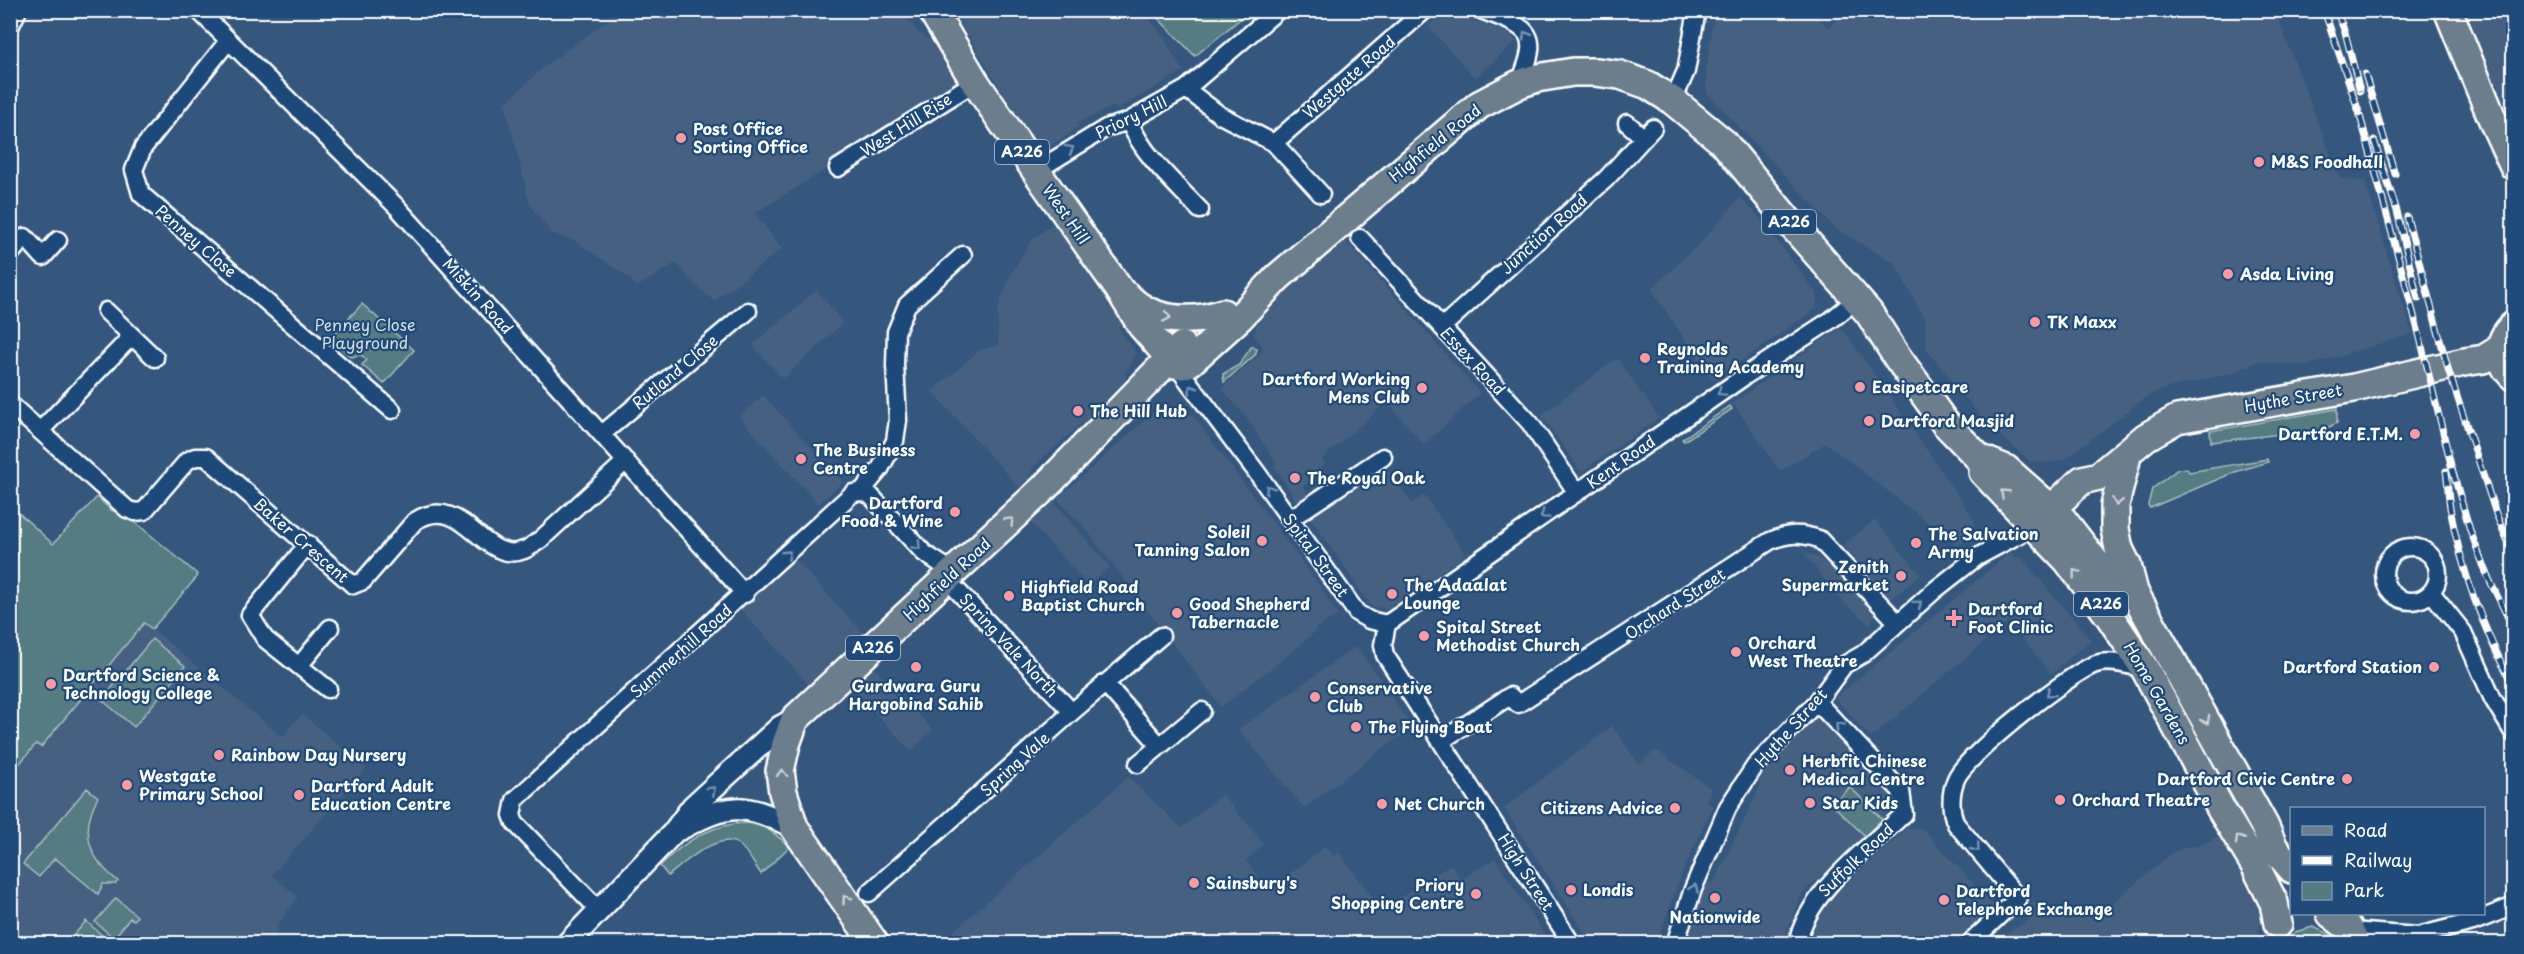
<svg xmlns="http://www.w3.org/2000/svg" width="2524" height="954" viewBox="0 0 2524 954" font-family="'Playpen Sans',sans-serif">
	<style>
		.built { fill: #446081 }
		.green { fill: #557b81; stroke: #aabdc0; stroke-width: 1.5 }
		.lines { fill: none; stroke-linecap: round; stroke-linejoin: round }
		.minor-casing { stroke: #fff; stroke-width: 21 }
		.tertiary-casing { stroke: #fff; stroke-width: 26 }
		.primary-casing { stroke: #fff; stroke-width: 32 }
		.minor { stroke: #1f4a7a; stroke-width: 16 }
		.tertiary { stroke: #1f4a7a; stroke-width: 21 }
		.primary { stroke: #6c7d8b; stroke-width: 27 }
		.rail-casing { stroke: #fff; stroke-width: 7 }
		.rail { stroke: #1f4a7a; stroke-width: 4.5; stroke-dasharray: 14; stroke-linecap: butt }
		.oneway { stroke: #7992af }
		.oneway2 { stroke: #ccd2d6 }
		.poi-dot { fill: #ff9aa2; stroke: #1f4a7a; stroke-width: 2 }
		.labels { text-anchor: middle; stroke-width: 4.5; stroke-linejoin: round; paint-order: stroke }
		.shield { fill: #1f4a7a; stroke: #bcc9d7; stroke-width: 1.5 }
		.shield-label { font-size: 15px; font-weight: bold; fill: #fff }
		.street-label { font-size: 16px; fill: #fff; stroke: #1f4a7a }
		.poi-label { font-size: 16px; font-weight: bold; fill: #fff; stroke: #1f4a7a; text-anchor: start }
		.park-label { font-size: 16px; fill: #d4dee0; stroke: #1f4a7a }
	</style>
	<rect width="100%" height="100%" fill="#35577e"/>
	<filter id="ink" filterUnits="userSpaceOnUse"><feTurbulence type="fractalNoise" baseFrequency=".0167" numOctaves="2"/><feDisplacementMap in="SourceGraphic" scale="12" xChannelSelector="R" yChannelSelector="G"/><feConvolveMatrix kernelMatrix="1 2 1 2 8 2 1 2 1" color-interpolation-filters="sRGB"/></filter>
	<g filter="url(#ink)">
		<path class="built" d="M1446,10L1509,33L1516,41L1475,78L1428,26Z
			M620,11H902L917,31L932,42L959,81L893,128L755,213L782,249L714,301L693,283L676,263L637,287L628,277L575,241L551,233L530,205L505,104L545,66Z
			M953,11H1143L1162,35L1183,71L1118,109L1112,107L1077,123L1079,126L1066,136L1046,149L1040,148L1036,147Z
			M1845,11H2275L2340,179L2365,181L2412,334L2307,366L2258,361L2235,372L2160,390L2145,398L2064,460L2047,463L2030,461L1986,423L1927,350L1925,319L1894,263L1836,229L1707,93L1706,74L1714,11H1811L1829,28Z
			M2464,11H2513V130L2500,99Z
			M1740,198L1757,214L1816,293L1817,308L1713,381L1651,289L1697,246Z
			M1057,220L1094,274L1091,275L1124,323L1118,328L1135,351L1132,364L1125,372L1126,379L1099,408L1034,466L1026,485L1021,490L932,391L980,350L998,345V308L1010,276L1031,241Z
			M1344,239L1480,393L1424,445L1387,402L1322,459L1325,464L1316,470L1319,474L1303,486L1308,494L1297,502L1274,466L1276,463L1246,417L1223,390H1220L1261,353L1263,347L1254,336L1256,326L1273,303Z
			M817,290L843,323L783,379L752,345Z
			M1838,329L1843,330L1869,366L1974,519V532L1958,546L1826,443L1780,471L1733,403Z
			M1617,358L1659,418L1581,472L1541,415Z
			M763,395L843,482L818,504L739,417Z
			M1170,407L1186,410L1194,417L1314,578L1338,615L1315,629L1316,631L1297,648L1221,707L1085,528L1057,499L1154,412Z
			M1384,466L1412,503L1424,495L1466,555L1386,609L1373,607L1369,603L1308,514Z
			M1053,501L1110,567L1088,585L1030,522Z
			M10,506L144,622L282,737L302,714L366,768L272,875L298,897L278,924L275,943H11Z
			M1875,520L1921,575L1888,601L1843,545Z
			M1802,551L1818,558L1834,568L1878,613L1869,624L1839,598Z
			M2011,552L2016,558L2020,556L2091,640L2051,674L2009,621L1871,738L1835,698Z
			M795,559L864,634L810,686L740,609Z
			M1357,646L1412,727L1304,808L1238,729Z
			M873,666L933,730L911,751L851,687Z
			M1818,715L1891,792L1885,816L1800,896L1783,943L1685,944L1695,910L1707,882L1713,884L1761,785L1756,781Z
			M1612,726L1639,764L1656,750L1712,789L1706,802L1713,806L1683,871L1656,943H1591L1504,808Z
			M1128,777L1182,828L1222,794L1264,844L1246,861L1269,891L1325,846L1333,856L1339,852L1382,910L1451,864L1461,880L1495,858L1550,943H940Z
			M1907,828L1923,829L1995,907L1954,943L1808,944L1821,907Z
			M2223,833L2256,894L2261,910L2260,926L2255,943L1993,944L2012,929L2028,921L2027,911L2033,902H2045L2050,908L2049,914L2109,906L2172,853L2185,847L2199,846Z"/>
		<path class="green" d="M1151,11H1250L1195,56Z
			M362,304L414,350L384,384L362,365L367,360L361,355L351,357L330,338Z
			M1252,346L1257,349L1255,355L1224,382L1223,374L1239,365Z
			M1730,406L1732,409L1684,441L1682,439Z
			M2337,409V423L2325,429L2211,442L2210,431Z
			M2267,459L2268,462L2235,472L2150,508L2148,505L2152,489L2178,469L2187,468L2189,472Z
			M97,497L111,510L129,517L197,574V577L152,629L144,623L41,747L36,744L11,774V506L53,544Z
			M152,639L185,666L134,727L102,700Z
			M1850,787L1882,819L1865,836L1832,804Z
			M87,788L98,797C79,831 88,858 118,881L115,884H103L98,894L55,858L39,877L23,864Z
			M745,823C764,824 777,834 789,847L761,874C755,866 747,850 738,844C718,831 683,864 668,876L660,866C683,842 711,824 745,823Z
			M116,898L137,916L134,920L130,918L114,938L95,922Z
			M86,921L104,937L99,943H67Z
			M2313,927L2331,935L2337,943H2286L2295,932Z"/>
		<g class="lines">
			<defs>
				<path id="minor" d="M198,10L396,206L745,594
					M1481,10C1530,28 1542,32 1519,84
					M10,27L18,10
					M228,41L143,148L134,170L141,194L392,410
					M1186,89L1220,115L1274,143L1321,194
					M1673,101L1686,71L1697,10
					M1129,121C1143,156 1174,182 1200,210
					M1627,123L1644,138
					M1274,143L1425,10
					M838,168L975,82
					M1036,171L1106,128L1129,121L1186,89L1278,10
					M1360,238L1530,423L1577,493
					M10,254L25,237L43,257L58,240
					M106,311L155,358
					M1442,327L1606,179L1653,128
					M1175,364L1255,470L1357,613L1369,620L1387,624
					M10,404L127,509L135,512L144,511L187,461L195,457H206L353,585L363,581L415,521C464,490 483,567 524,550C530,548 535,543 540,540L626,461
					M40,431L131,337
					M602,434L748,311
					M861,492L880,469L895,441L898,420L895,365L896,332L907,305L963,255
					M1290,519L1383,457
					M308,544L250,615L265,639L328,689
					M2384 574a27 27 0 1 1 54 0a27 27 0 1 1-54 0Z
					M2431,592L2463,632L2493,699L2514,734
					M1387,624L1745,376L1831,320L1856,300
					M1387,624L1383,645L1385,655L1572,944
					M299,666L330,628
					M1105,683L1160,746
					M1441,741L1510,696L1518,704L1770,541C1788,533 1801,533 1819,539L1897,622
					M1138,764L1202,711
					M869,893L1072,712L1161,636
					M598,909L515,823L512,815L515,800L853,493L861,492L870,495L924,553L944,566L951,575L954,587L1072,712
					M2351,931L2418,936
					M1675,944L1693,889L1728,807L1755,766L1817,702L1844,665L1863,654L1935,590L1977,557L2035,526
					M1797,944C1808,891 1866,850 1904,814L1901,791L1817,702
					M1969,944L2018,898L1956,824C1950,811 1950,793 1956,779C1965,756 2071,672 2096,664C2110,659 2131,666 2145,669
					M2406,944L2418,936L2473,922L2514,906"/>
				<path id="tertiary" d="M680,829C730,802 743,803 794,827
					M567,944L673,833L693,806L780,727L795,719"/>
				<path id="primary" d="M932,10L975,82L1036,171L1119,289L1142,326L1175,364L1183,365L1190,362L1240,317L1278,277L1479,105L1519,84L1537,78L1573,72H1596L1620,75L1648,85L1673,101L1724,143L1791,224L1869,313L1897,357L1945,423L1979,458L2006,469L2050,508L2063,520L2110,581L2134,592
					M2448,10L2494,123L2514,166
					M1127,296C1152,322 1190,324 1223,313
					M2514,325C2497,340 2497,362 2514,377
					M2127,456L2115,505V529L2119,549L2127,565L2134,592L2264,825L2274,848L2292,869
					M1983,472L2068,561L2108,614L2145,669L2222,811L2256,867L2274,903L2278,924
					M2040,520L2082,480L2099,476L2146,437L2177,419L2354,388L2464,362L2484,359L2500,349
					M2331,914L2348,927L2356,944
					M875,944L794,827L783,792L780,771L786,744L795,719L1044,488L1182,346"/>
			</defs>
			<use href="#minor" class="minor-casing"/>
			<use href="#tertiary" class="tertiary-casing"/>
			<use href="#primary" class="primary-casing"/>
			<use href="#minor" class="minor"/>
			<use href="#tertiary" class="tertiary"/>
			<use href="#primary" class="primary"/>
			<defs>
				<path id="rail" d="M2324,10L2359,112L2419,334L2452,469L2470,530L2487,575L2514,630
					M2336,10L2345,32L2360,91
					M2365,74L2395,174
					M2374,140L2397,211L2418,299
					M2407,217L2449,372L2496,514L2514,555
					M2446,471C2448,483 2448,496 2450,508C2461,569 2484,632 2514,687"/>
			</defs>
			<use href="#rail" class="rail-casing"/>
			<use href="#rail" class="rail"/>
		</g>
		<defs><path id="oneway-chevron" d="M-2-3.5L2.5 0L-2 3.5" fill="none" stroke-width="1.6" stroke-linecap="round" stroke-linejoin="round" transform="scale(1.5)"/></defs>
		<g class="oneway">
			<use href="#oneway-chevron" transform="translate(1526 35) rotate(-121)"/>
			<use href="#oneway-chevron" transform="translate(1070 149) rotate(-30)"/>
			<use href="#oneway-chevron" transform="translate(1192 389) rotate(-126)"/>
			<use href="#oneway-chevron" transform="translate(1721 392) rotate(145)"/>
			<use href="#oneway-chevron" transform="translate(1269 489) rotate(-125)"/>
			<use href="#oneway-chevron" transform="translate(1544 515) rotate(145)"/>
			<use href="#oneway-chevron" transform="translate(917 546) rotate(47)"/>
			<use href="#oneway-chevron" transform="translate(787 554) rotate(-43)"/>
			<use href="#oneway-chevron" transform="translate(1918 604) rotate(-40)"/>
			<use href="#oneway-chevron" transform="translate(2050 693) rotate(141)"/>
			<use href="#oneway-chevron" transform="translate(1839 726) rotate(-133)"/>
			<use href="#oneway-chevron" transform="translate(712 790) rotate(-42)"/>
			<use href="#oneway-chevron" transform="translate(1976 848) rotate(51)"/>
			<use href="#oneway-chevron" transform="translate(1694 888) rotate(-69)"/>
		</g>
		<g class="oneway2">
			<use href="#oneway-chevron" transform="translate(1167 317) rotate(11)"/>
			<use href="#oneway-chevron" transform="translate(2004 493) rotate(-136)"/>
			<use href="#oneway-chevron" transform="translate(2117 502) rotate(101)"/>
			<use href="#oneway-chevron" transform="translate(1010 521) rotate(-44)"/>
			<use href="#oneway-chevron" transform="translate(2076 573) rotate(-128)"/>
			<use href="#oneway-chevron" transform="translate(2206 720) rotate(61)"/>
			<use href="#oneway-chevron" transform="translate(782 773) rotate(-91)"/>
			<use href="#oneway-chevron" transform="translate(2239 839) rotate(-121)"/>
			<use href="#oneway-chevron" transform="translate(846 899) rotate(-126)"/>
		</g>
	</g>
	<g class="poi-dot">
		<circle cx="681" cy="138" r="6"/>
		<circle cx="2259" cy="162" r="6"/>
		<circle cx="2228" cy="274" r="6"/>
		<circle cx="2035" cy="322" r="6"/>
		<circle cx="1645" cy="358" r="6"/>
		<circle cx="1860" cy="387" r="6"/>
		<circle cx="1422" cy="388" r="6"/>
		<circle cx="1078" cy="411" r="6"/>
		<circle cx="1869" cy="421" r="6"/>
		<circle cx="2415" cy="434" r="6"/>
		<circle cx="801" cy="459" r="6"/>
		<circle cx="1295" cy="478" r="6"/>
		<circle cx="955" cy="512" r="6"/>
		<circle cx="1262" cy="541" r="6"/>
		<circle cx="1916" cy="543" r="6"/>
		<circle cx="1901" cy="576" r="6"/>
		<circle cx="1392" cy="594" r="6"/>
		<circle cx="1009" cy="596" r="6"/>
		<circle cx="1177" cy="613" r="6"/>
		<path d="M1951 609h6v6h6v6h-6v6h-6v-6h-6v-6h6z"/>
		<circle cx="1424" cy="636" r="6"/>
		<circle cx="1736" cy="652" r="6"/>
		<circle cx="916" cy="667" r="6"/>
		<circle cx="2434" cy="667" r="6"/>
		<circle cx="51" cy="684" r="6"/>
		<circle cx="1315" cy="697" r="6"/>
		<circle cx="1356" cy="727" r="6"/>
		<circle cx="219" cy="755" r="6"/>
		<circle cx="1790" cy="770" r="6"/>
		<circle cx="2347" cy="779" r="6"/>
		<circle cx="127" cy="785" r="6"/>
		<circle cx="299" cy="795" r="6"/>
		<circle cx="2060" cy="800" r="6"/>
		<circle cx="1810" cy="803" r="6"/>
		<circle cx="1382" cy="804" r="6"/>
		<circle cx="1675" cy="808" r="6"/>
		<circle cx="1194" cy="883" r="6"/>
		<circle cx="1571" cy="890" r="6"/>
		<circle cx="1476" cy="894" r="6"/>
		<circle cx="1715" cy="898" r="6"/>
		<circle cx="1944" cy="900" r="6"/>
	</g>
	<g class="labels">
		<g class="shield">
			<rect x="995" y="140" width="54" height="24" rx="4.5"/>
			<rect x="1762" y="210" width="54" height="24" rx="4.5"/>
			<rect x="2074" y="592" width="54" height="24" rx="4.5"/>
			<rect x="846" y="636" width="54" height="24" rx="4.5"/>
		</g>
		<g class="shield-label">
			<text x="1022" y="157">A226</text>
			<text x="1789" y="227">A226</text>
			<text x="2101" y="609">A226</text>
			<text x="873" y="653">A226</text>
		</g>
		<g class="street-label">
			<text transform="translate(1349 77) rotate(-41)" y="6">Westgate Road</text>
			<text transform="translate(1131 117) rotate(-26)" y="6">Priory Hill</text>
			<text transform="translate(906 125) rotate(-32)" y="6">West Hill Rise</text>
			<text transform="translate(1435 143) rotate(-39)" y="6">Highfield Road</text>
			<text transform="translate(1066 214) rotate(55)" y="6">West Hill</text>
			<text transform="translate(1544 234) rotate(-42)" y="6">Junction Road</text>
			<text transform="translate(196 241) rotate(41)" y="6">Penney Close</text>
			<text transform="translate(478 296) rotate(48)" y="6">Miskin Road</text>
			<text transform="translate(1473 361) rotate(47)" y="6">Essex Road</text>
			<text transform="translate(675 372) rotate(-40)" y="6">Rutland Close</text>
			<text transform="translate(2293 398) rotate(-10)" y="6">Hythe Street</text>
			<text transform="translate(1621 462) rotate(-35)" y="6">Kent Road</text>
			<text transform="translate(301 540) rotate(41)" y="6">Baker Crescent</text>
			<text transform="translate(1316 555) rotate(54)" y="6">Spital Street</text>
			<text transform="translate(947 579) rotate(-43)" y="6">Highfield Road</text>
			<text transform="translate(1675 604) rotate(-33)" y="6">Orchard Street</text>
			<text transform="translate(1009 645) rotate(47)" y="6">Spring Vale North</text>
			<text transform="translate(681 651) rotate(-42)" y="6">Summerhill Road</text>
			<text transform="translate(2157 693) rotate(60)" y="6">Home Gardens</text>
			<text transform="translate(1791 728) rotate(-48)" y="6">Hythe Street</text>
			<text transform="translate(1015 764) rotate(-42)" y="6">Spring Vale</text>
			<text transform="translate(1856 860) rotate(-44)" y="6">Suffolk Road</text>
			<text transform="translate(1526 872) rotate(57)" y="6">High Street</text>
		</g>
		<g class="poi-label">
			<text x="693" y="135">Post Office<tspan x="693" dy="18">Sorting Office</tspan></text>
			<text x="2271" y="168">M&amp;S Foodhall</text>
			<text x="2240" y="280">Asda Living</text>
			<text x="2047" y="328">TK Maxx</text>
			<text x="1657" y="355">Reynolds<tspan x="1657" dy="18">Training Academy</tspan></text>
			<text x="1410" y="385" text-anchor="end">Dartford Working<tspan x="1410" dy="18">Mens Club</tspan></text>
			<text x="1872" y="393">Easipetcare</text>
			<text x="1090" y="417">The Hill Hub</text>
			<text x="1881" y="427">Dartford Masjid</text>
			<text x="2403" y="440" text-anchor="end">Dartford E.T.M.</text>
			<text x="813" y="456">The Business<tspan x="813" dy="18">Centre</tspan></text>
			<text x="1307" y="484">The Royal Oak</text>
			<text x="943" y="509" text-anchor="end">Dartford<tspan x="943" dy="18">Food &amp; Wine</tspan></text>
			<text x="1250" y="538" text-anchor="end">Soleil<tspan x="1250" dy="18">Tanning Salon</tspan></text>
			<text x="1928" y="540">The Salvation<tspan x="1928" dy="18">Army</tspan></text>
			<text x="1889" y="573" text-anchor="end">Zenith<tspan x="1889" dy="18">Supermarket</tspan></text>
			<text x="1404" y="591">The Adaalat<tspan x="1404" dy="18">Lounge</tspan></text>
			<text x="1021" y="593">Highfield Road<tspan x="1021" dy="18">Baptist Church</tspan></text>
			<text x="1189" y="610">Good Shepherd<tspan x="1189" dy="18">Tabernacle</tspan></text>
			<text x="1968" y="615">Dartford<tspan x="1968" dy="18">Foot Clinic</tspan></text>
			<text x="1436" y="633">Spital Street<tspan x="1436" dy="18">Methodist Church</tspan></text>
			<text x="1748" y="649">Orchard<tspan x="1748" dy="18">West Theatre</tspan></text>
			<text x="2422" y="673" text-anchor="end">Dartford Station</text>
			<text x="63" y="681">Dartford Science &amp;<tspan x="63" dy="18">Technology College</tspan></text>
			<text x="916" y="692" text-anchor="middle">Gurdwara Guru<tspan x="916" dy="18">Hargobind Sahib</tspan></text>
			<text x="1327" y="694">Conservative<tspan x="1327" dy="18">Club</tspan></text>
			<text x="1368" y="733">The Flying Boat</text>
			<text x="231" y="761">Rainbow Day Nursery</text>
			<text x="1802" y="767">Herbfit Chinese<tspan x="1802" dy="18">Medical Centre</tspan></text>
			<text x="139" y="782">Westgate<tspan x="139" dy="18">Primary School</tspan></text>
			<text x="2335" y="785" text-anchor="end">Dartford Civic Centre</text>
			<text x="311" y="792">Dartford Adult<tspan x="311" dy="18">Education Centre</tspan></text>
			<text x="2072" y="806">Orchard Theatre</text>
			<text x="1822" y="809">Star Kids</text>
			<text x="1394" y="810">Net Church</text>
			<text x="1663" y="814" text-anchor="end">Citizens Advice</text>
			<text x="1206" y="889">Sainsbury's</text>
			<text x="1464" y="891" text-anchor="end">Priory<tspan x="1464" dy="18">Shopping Centre</tspan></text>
			<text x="1583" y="896">Londis</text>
			<text x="1956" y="897">Dartford<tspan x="1956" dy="18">Telephone Exchange</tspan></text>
			<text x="1715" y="923" text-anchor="middle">Nationwide</text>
		</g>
		<g class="park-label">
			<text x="365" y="331">Penney Close<tspan x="365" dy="18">Playground</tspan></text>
		</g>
	</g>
	<rect width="2524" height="954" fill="none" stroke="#1f4a7a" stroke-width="36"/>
	<rect x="18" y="18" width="2488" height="918" fill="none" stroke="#fff" stroke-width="2" filter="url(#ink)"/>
	<rect x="2290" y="807" width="195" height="108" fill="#1f4a7a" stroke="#7992af" stroke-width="1.5"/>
	<rect x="2302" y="826" width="30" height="9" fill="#6c7d8b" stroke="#7992af" stroke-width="1.5"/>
	<text x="2344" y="837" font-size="18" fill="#ffffff">Road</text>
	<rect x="2302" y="856" width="30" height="9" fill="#ffffff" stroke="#7992af" stroke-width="1.5"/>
	<text x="2344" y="867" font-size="18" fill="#ffffff">Railway</text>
	<rect x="2302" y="882" width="30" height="18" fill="#557b81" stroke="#7992af" stroke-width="1.5"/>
	<text x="2344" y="897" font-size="18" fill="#ffffff">Park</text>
</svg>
